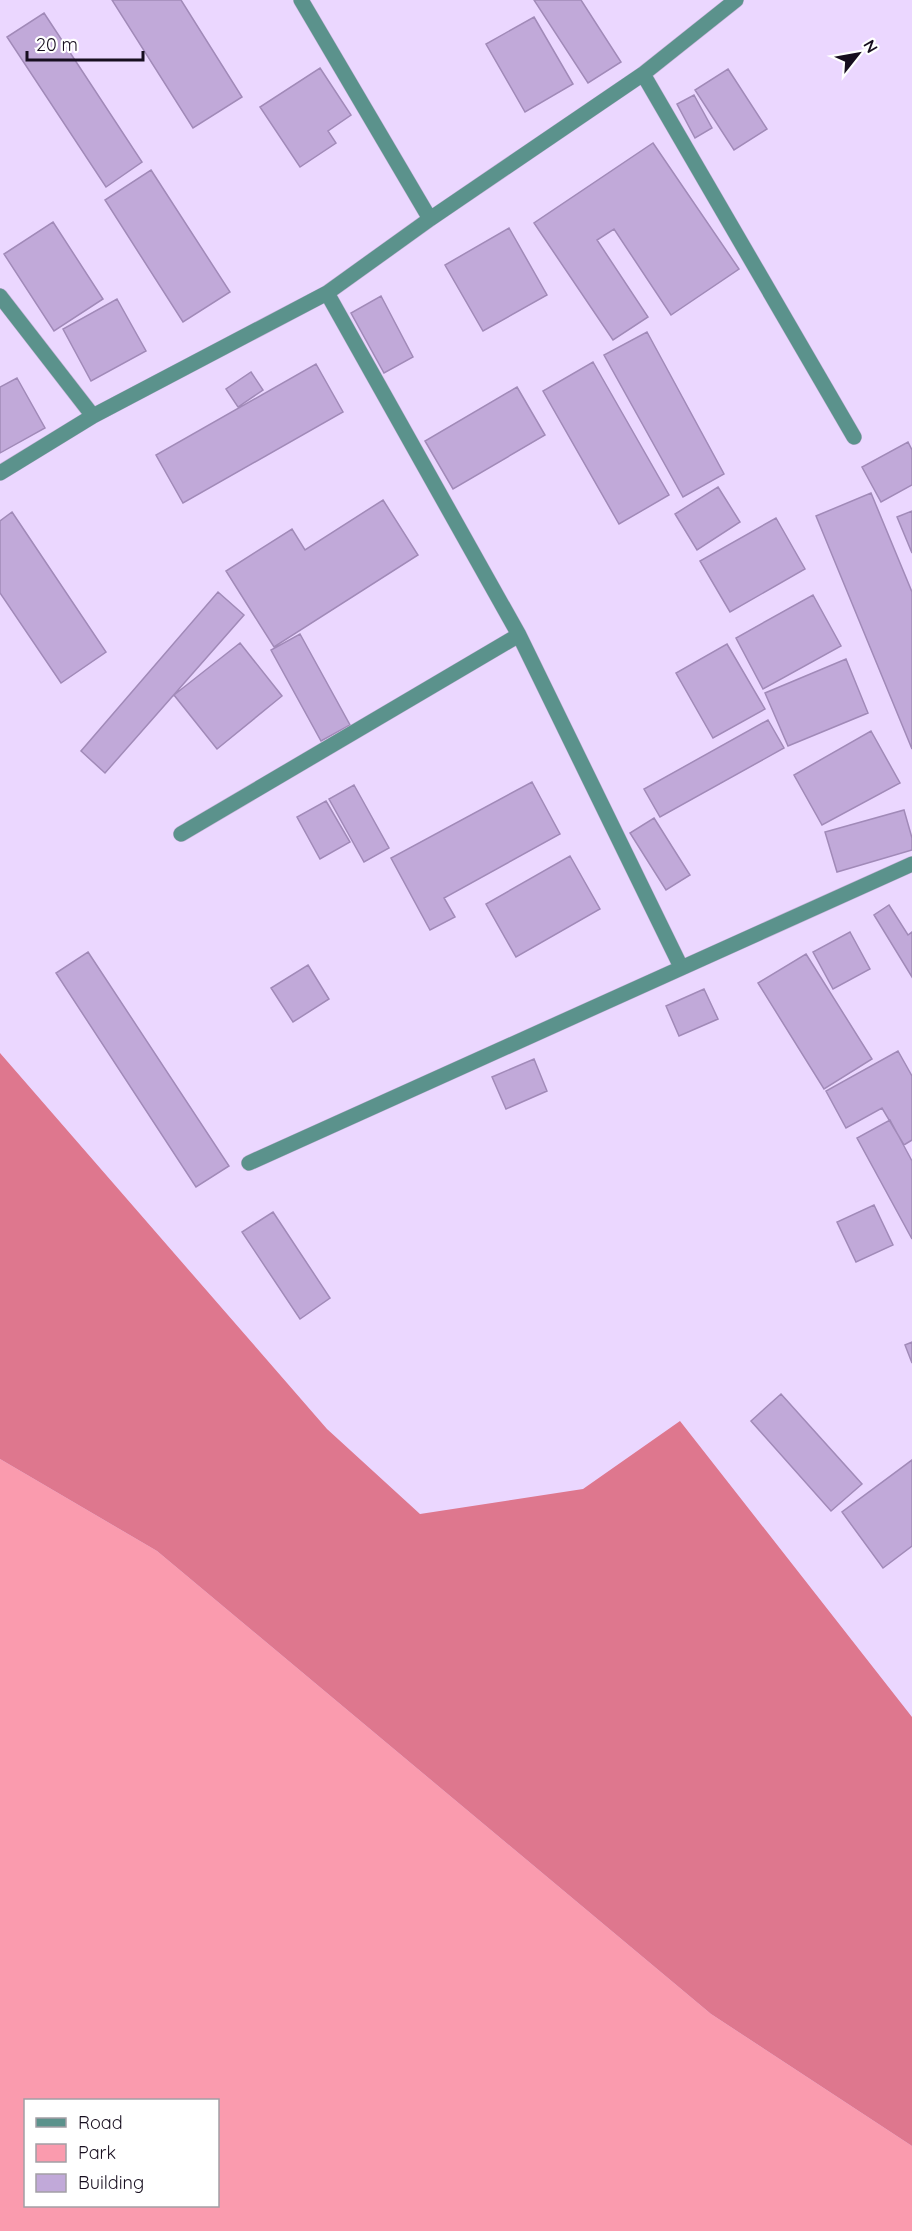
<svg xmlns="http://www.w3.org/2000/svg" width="912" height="2231" viewBox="0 0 912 2231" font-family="Quicksand,sans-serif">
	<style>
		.green { fill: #fa9bae; fill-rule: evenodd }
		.forest { fill: #de778e }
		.building { fill: #c1a9d9; stroke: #a18ab8; stroke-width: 1.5 }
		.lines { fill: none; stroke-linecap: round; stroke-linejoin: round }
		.minor-casing { stroke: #c5b3d7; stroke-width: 16 }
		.minor { stroke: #5b928c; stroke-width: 15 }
	</style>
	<rect width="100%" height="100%" fill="#ebd7ff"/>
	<path class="green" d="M0,1459L157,1551L711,2014L912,2146V2231H0ZM26,2100H218V2206H26Z"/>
	<path class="forest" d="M0,1053L327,1429L420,1514L583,1489L680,1421L912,1717V2146L711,2014L157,1551L0,1459Z"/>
	<path class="building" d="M112,0H181L242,97L193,128Z
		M534,0H581L621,62L588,83Z
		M44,13L142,162L106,187L7,37Z
		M534,17L573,84L525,112L486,44Z
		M320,68L351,115L328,131L336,143L300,167L260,107Z
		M728,69L767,129L734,150L695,90Z
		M694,95L712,128L695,138L677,104Z
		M653,143L739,269L671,315L614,229L597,240L648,317L613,340L534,223Z
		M151,170L230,292L183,322L105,200Z
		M53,222L103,299L54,331L4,254Z
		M509,228L547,295L483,331L445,265Z
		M381,296L413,357L384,373L351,313Z
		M117,299L146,351L91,381L63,329Z
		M647,332L724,474L683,497L604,355Z
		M593,362L669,495L619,524L543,391Z
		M316,364L343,412L183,503L156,455Z
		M251,372L263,390L238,407L226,389Z
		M17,378L45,428L0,453V387Z
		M517,387L545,435L453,489L425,441Z
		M908,442L912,450V485L881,502L862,467Z
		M718,487L740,522L697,550L675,514Z
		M871,493L912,592V749L816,516Z
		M383,500L418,555L274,647L226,571L292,529L305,550Z
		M912,511V553L897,517Z
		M12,512L106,652L61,683L0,593V521Z
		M776,518L805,569L730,612L700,561Z
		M218,592L244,615L105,773L81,751Z
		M813,595L841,646L763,689L736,638Z
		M300,634L350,725L321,741L271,650Z
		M240,643L282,696L217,749L174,695Z
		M727,644L765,709L713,738L676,673Z
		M846,659L868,713L788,746L765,693Z
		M768,720L784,748L660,817L644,789Z
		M871,731L900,783L822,825L794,775Z
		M532,782L560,834L444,898L455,917L430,930L391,858Z
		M354,785L389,848L364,862L329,799Z
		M326,801L350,842L320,859L297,817Z
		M904,810L912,838V850L837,872L825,832Z
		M654,818L690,875L666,890L630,833Z
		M570,856L600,909L516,957L486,904Z
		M889,905L908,935L912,932V977L874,915Z
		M850,932L870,969L833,989L813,952Z
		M88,952L229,1166L196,1187L56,973Z
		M806,954L872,1059L824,1089L758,983Z
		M308,965L329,999L293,1022L271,988Z
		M704,989L718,1019L679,1036L666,1006Z
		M898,1051L912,1076V1140L904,1145L882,1108L846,1128L826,1091Z
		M534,1059L547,1091L506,1109L492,1077Z
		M890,1120L912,1161V1239L857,1138Z
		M874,1205L893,1245L856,1262L837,1222Z
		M273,1212L330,1298L300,1319L242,1232Z
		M912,1342V1363L905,1345Z
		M781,1394L862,1484L831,1511L751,1421Z
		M912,1460V1546L883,1568L842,1512Z"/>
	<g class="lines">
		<defs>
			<path id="minor" d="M301,0L430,219
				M643,74L854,437
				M327,293L519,635L681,967
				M0,296L93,416
				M0,473L93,416L327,293L430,219L643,74L736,0
				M181,834L519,635
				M249,1163L912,864"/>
		</defs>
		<use href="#minor" class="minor-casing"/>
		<use href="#minor" class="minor"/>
	</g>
	<rect x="24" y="2099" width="195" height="108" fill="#ffffff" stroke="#a29fa5" stroke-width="1.5"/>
	<rect x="36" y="2118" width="30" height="9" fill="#5b928c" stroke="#a29fa5" stroke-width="1.5"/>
	<text x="78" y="2129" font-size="18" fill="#170e1f">Road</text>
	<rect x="36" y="2144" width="30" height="18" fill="#fa9bae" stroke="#a29fa5" stroke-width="1.5"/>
	<text x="78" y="2159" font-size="18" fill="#170e1f">Park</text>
	<rect x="36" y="2174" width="30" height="18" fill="#c1a9d9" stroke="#a29fa5" stroke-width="1.5"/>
	<text x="78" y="2189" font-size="18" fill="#170e1f">Building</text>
	<g transform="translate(858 54) rotate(59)" stroke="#ffffff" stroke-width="4.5" paint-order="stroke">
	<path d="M0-4.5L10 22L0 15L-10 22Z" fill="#170e1f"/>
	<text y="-9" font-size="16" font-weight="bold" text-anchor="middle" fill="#170e1f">N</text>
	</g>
	<path d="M27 51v9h116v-9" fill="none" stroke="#170e1f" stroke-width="3"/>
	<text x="36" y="51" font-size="18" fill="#170e1f" stroke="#ffffff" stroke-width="4.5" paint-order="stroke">20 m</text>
</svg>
